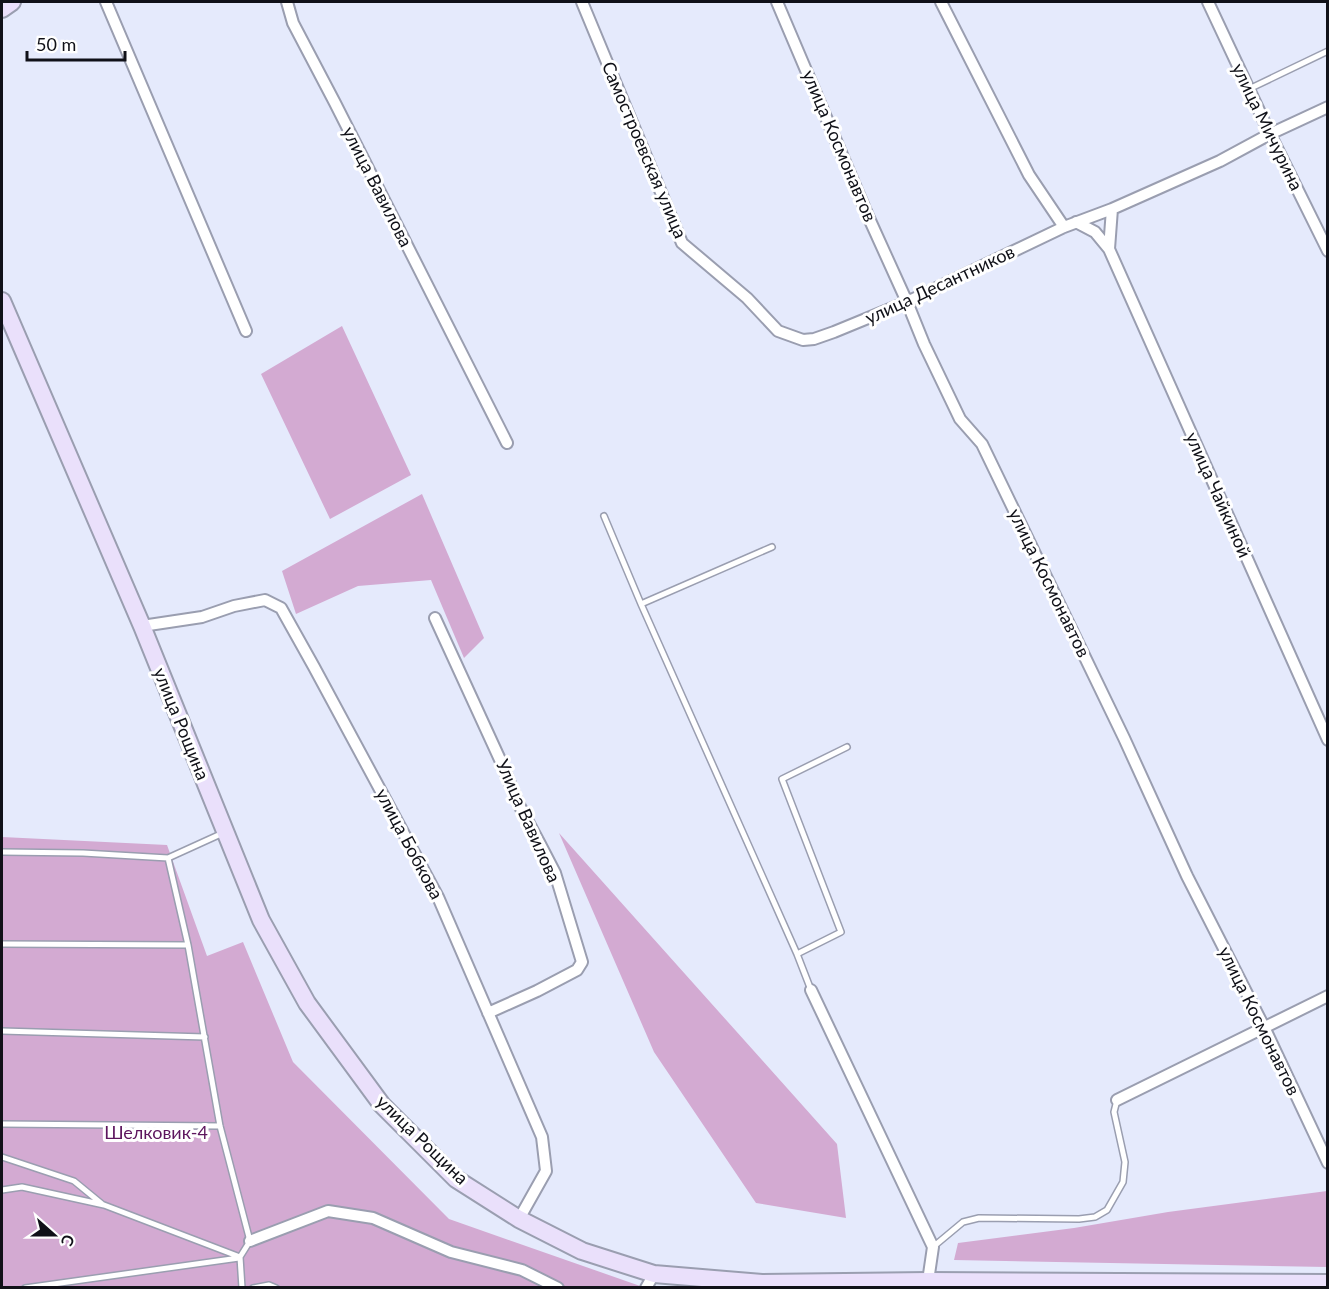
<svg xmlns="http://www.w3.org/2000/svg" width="1329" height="1289" viewBox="0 0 1329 1289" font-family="Lato,sans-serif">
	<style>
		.green { fill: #d3aad2 }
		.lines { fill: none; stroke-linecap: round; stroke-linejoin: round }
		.lane-casing { stroke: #9a9eb0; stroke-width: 8 }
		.street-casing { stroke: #9a9eb0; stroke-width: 14 }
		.secondary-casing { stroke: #9a9eb0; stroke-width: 20 }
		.lane { stroke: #fff; stroke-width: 5 }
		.street { stroke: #fff; stroke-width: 10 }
		.secondary { stroke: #eae0fb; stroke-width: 16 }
		.labels { text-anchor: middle; stroke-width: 6; stroke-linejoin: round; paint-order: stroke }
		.street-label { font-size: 18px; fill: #101118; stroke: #fff }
		.park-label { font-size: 18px; fill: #5d155e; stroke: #fff }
	</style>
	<rect width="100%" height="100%" fill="#e5eafc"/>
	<path class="green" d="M342,326L411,475L330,519L261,374Z
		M422,494L484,638L464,658L431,580L358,586L296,614L282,571Z
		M559,833L837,1144L846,1218L756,1203L654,1052Z
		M2,837L167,845L207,956L243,942L293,1062L449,1219L643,1287L2,1288Z
		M1327,1191V1267L954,1260L958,1243L1074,1228L1168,1212Z"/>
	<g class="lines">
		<defs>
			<path id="lane" d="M1249,89L1328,51
				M604,516L641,604L797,954L811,990
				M641,604L772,547
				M223,833L168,858L188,945L220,1126L250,1241L240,1257L242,1288
				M2,852L83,853L168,858
				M2,944L188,945
				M797,954L841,932L782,779L847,747
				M2,1031L205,1037
				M2,1124L220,1126
				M2,1157L74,1181L102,1204
				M2,1190L22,1187L104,1205L240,1257
				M933,1247L963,1222L979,1218L1079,1219L1095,1217L1107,1210L1123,1182L1125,1162L1114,1112L1117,1100
				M25,1288L239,1258
				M253,1288L269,1285L276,1288"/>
			<path id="street" d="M106,2L246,331
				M287,2L293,23L335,103L507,443
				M582,2L682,243L747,298L778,331L803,340L814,339L834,332L907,302L1064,227L1112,209L1220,161L1270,134L1328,107
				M777,2L868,216L907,302L924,344L960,419L982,444L1124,738L1187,876L1264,1027L1328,1163
				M941,2L1029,175L1064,227
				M1208,2L1270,134L1328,251
				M1112,209L1109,249L1328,740
				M1076,222L1095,232L1109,249
				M435,618L502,764L518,803L540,844L555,873L582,962L577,970L537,991L488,1013
				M142,626L202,617L234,606L265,600L281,608L314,667L438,897L542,1137L546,1171L519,1219
				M811,990L933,1247L928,1281
				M1117,1100L1328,996
				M250,1241L328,1211L373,1218L451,1252L522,1270L558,1288
				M646,1288L654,1274"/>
			<path id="secondary" d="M2,9L12,2
				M2,301L142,626L261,920L307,1003L382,1105L456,1179L519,1219L582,1251L654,1274L762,1283L928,1281L1328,1283"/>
		</defs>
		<use href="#lane" class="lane-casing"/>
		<use href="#street" class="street-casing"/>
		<use href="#secondary" class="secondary-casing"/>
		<use href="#lane" class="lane"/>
		<use href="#street" class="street"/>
		<use href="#secondary" class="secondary"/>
	</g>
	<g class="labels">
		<g class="street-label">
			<text transform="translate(1267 127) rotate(64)" y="6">улица Мичурина</text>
			<text transform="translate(839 146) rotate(67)" y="6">улица Космонавтов</text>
			<text transform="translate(644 150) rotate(67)" y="6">Самостроевская улица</text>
			<text transform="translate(377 187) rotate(63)" y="6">улица Вавилова</text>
			<text transform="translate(940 285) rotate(-25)" y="6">улица Десантников</text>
			<text transform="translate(1218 495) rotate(66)" y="6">улица Чайкиной</text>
			<text transform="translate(1049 583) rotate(64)" y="6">улица Космонавтов</text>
			<text transform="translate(181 724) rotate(68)" y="6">улица Рощина</text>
			<text transform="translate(528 821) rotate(66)" y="6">Улица Вавилова</text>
			<text transform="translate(409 844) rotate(62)" y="6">улица Бобкова</text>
			<text transform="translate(1259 1021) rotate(64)" y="6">улица Космонавтов</text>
			<text transform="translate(422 1140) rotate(44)" y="6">улица Рощина</text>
		</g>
		<g class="park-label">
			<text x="156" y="1139">Шелковик-4</text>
		</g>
	</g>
	<rect width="1329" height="1289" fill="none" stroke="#101118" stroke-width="6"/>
	<g transform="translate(54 1235) rotate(111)" stroke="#ffffff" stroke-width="4.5" paint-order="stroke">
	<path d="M0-4.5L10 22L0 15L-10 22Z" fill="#101118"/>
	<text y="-9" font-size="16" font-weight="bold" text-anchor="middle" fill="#101118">С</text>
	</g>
	<path d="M27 51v9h98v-9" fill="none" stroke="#101118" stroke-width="3"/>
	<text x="36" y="51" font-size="18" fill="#101118" stroke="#ffffff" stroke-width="4.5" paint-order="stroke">50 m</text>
</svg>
